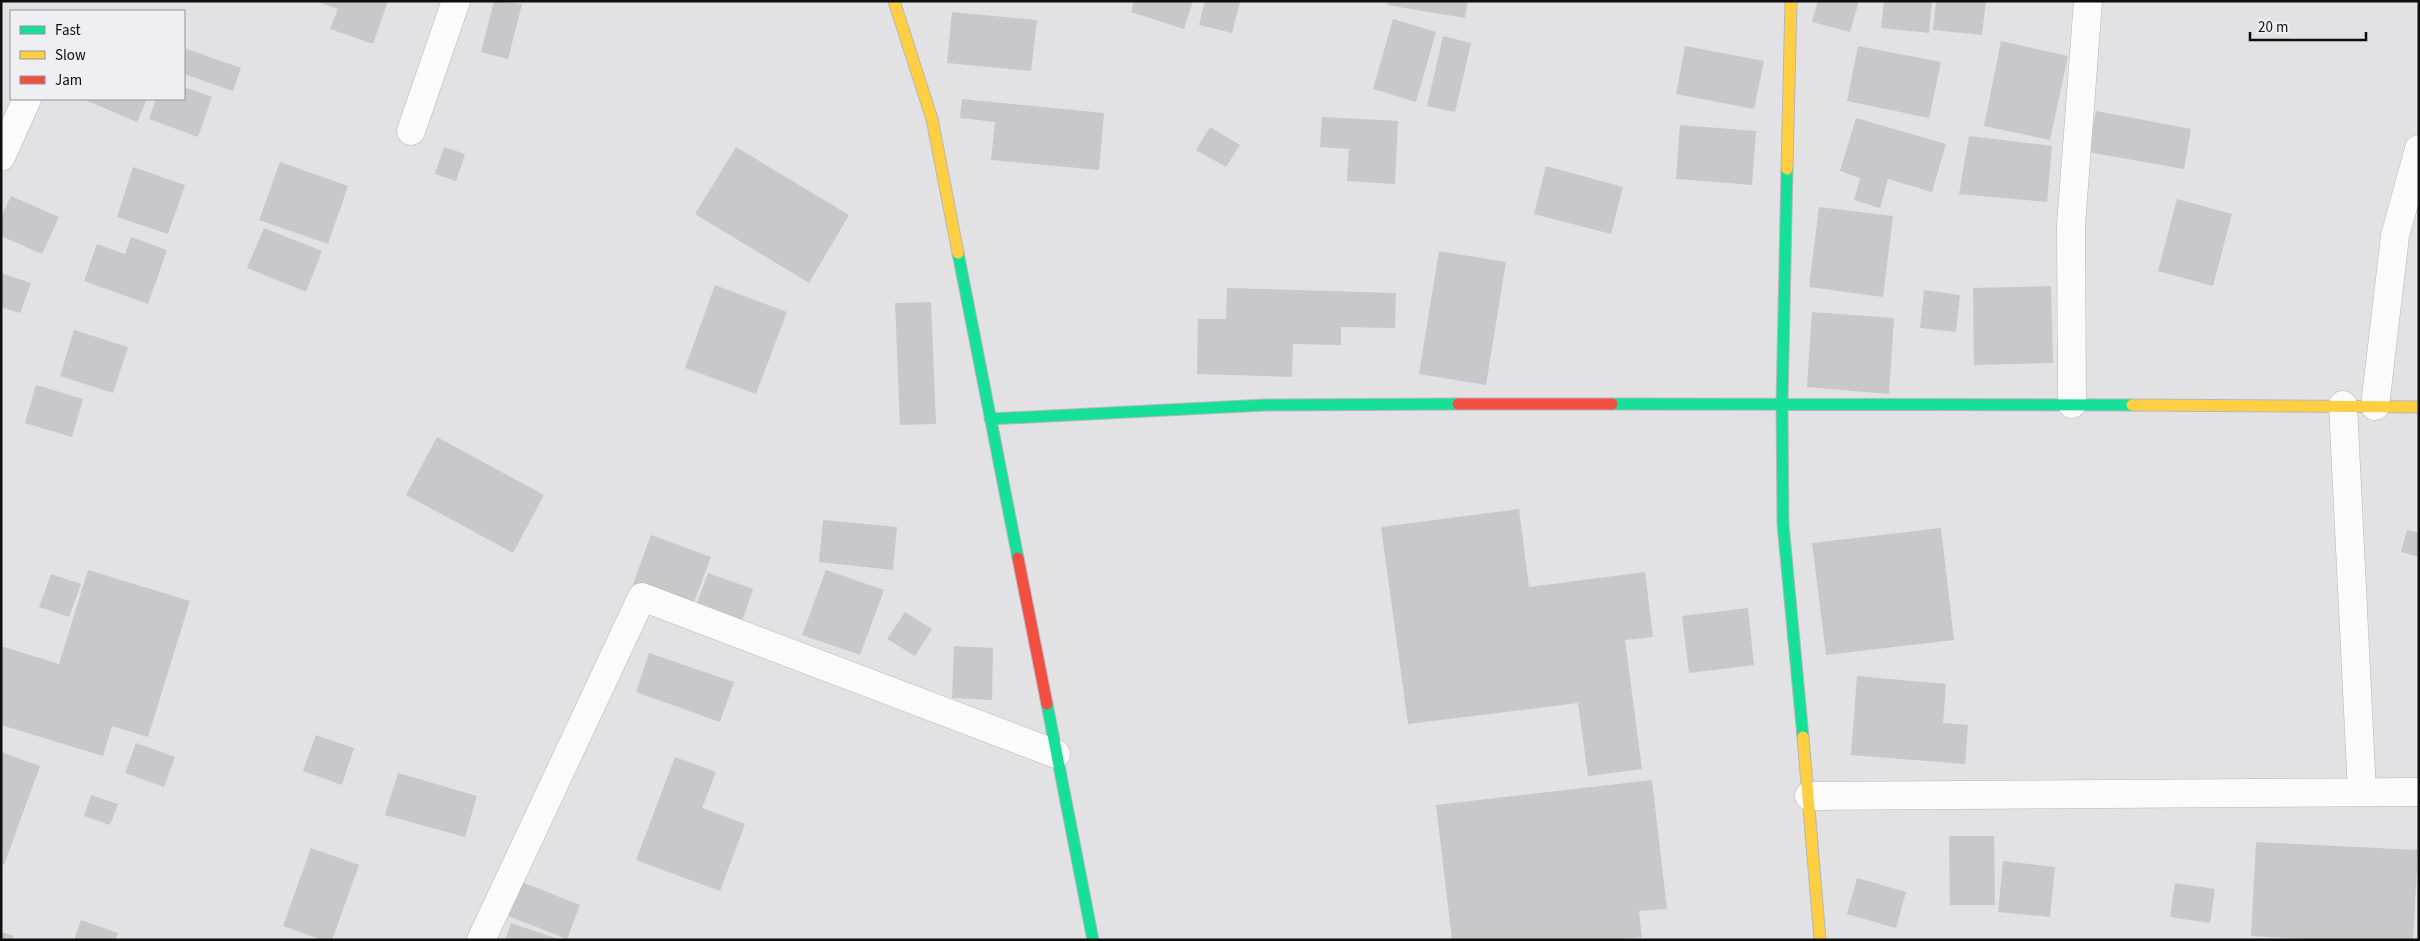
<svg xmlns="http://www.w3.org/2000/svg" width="2420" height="941" viewBox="0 0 2420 941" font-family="'Source Sans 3',sans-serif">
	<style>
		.building { fill: #c8c7c9 }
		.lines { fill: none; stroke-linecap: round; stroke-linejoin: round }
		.street-casing { stroke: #b7b7ba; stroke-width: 29 }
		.fast-casing { stroke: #b7b7ba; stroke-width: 13 }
		.slow-casing { stroke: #b7b7ba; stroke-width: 13 }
		.jam-casing { stroke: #b7b7ba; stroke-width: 13 }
		.street { stroke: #fbfbfb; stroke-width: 28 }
		.fast { stroke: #16e098; stroke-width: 11 }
		.slow { stroke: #ffcf43; stroke-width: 11 }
		.jam { stroke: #f24e42; stroke-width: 11 }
	</style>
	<rect width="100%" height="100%" fill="#e2e2e5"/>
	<path class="building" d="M388,1L373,44L330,29L338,9L318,2Z
		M494,1L522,4L508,59L481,52Z
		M1134,1H1193L1184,29L1131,12Z
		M1205,1H1240L1232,33L1199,25Z
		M1388,1H1468L1465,18L1387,5Z
		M1818,1H1859L1850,32L1812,22Z
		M1884,1H1932L1929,33L1881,28Z
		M1936,1H1986L1982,35L1933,30Z
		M952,12L1037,20L1031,71L947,63Z
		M1393,19L1436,32L1416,102L1373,89Z
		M1443,36L1471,43L1455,112L1427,106Z
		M2001,41L2068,56L2050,140L1984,126Z
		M1685,46L1764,61L1754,109L1676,94Z
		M1858,46L1941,62L1929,118L1847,101Z
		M184,48L241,68L233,91L184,74Z
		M184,87L212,97L198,137L149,119L156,99H184Z
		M83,99H147L137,122Z
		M962,99L1104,113L1099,170L991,160L995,122L960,118Z
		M2096,111L2191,129L2184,169L2088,152Z
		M1322,117L1398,121L1395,184L1347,181L1349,149L1320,147Z
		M1856,118L1946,144L1932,192L1888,179L1880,208L1854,200L1860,178L1840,171Z
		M1680,125L1756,131L1752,185L1676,179Z
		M1210,127L1240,145L1226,167L1196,150Z
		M1969,136L2052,146L2047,202L1959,194Z
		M444,147L465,154L456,181L435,174Z
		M736,147L849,215L809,283L695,214Z
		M280,162L348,186L328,244L259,220Z
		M1546,166L1623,187L1611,234L1534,214Z
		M133,167L185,185L168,234L117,217Z
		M11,196L59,217L42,254L1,236V217Z
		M2177,199L2232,214L2213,286L2158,271Z
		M1819,207L1893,216L1883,297L1809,287Z
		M264,228L322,251L306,292L247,268Z
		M131,237L167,250L148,304L84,281L97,244L125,254Z
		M1439,251L1506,262L1486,385L1419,374Z
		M1,273L31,283L20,313L1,307Z
		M715,285L787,312L756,394L685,368Z
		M2051,286L2053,363L1974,365L1973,288Z
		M1227,288L1396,293L1395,328L1341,327V345L1293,344L1292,377L1197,374L1198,319H1226Z
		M1924,290L1960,295L1956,332L1920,328Z
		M931,302L936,424L900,425L895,303Z
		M1812,312L1894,318L1889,394L1807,387Z
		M74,330L128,347L113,393L60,376Z
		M36,385L83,399L72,437L25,423Z
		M437,437L544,495L513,553L406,495Z
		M1519,509L1529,587L1645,572L1653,637L1625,640L1642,769L1588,776L1578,703L1408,724L1381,527Z
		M823,520L897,527L893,570L819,562Z
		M1941,528L1954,640L1826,655L1812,543Z
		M2407,530L2419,533V557L2401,552Z
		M651,535L711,557L693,605L633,584Z
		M88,570L190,601L148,737L112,726L103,756L1,725V646L59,664Z
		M826,570L884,590L860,655L802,635Z
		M708,573L753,589L740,627L694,611Z
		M51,574L81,584L69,617L39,607Z
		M1748,608L1754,665L1689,673L1682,616Z
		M905,612L932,629L915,656L887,639Z
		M954,646L993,648L992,700L952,698Z
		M649,653L734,682L720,722L636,692Z
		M1857,676L1946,684L1943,723L1968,725L1965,764L1851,755Z
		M316,735L354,748L342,785L303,771Z
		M136,743L175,757L164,787L125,773Z
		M1,752L40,766L4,865L1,864Z
		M675,757L716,772L702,808L745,824L720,891L636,860Z
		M398,773L477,796L465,837L385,815Z
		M1652,780L1667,909L1639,911L1642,937L1615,940H1452L1436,805Z
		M91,795L118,804L110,825L84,816Z
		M1949,836H1994L1995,905H1950Z
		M2256,842L2418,850L2413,940H2322L2251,936Z
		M311,848L359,865L332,940H322L283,926Z
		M2003,861L2055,867L2050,917L1998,912Z
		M1857,878L1906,892L1896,928L1847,914Z
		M522,882L580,905L567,939L508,916Z
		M2175,883L2215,889L2210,923L2170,917Z
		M81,920L118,933L115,940H74Z
		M511,923L558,939V940H505Z
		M1,932L14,936L12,940H1Z"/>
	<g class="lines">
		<defs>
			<path id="street" d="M411,131L456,1
				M1,157L27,99
				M2072,404L2071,225L2088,1
				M2343,405L2362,792
				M2375,406L2395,236L2419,149
				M1809,796L2419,792
				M481,940L642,597L1056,754"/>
			<path id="fast" d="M1787,169L1782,403L1783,524L1803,737
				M958,253L1018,558
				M1612,404L2132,405
				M990,419L1265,405L1458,404
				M1047,704L1093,940"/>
			<path id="slow" d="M894,1L932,119L958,253
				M1787,169L1791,1
				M2132,405L2419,407
				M1803,737L1820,940"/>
			<path id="jam" d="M1458,404H1612
				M1018,558L1047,704"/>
		</defs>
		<use href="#street" class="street-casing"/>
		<use href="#fast" class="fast-casing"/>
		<use href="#slow" class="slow-casing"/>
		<use href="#jam" class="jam-casing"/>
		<use href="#street" class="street"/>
		<use href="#fast" class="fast"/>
		<use href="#slow" class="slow"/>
		<use href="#jam" class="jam"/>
	</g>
	<rect width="2420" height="941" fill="none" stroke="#0e0e0f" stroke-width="5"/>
	<rect x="10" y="10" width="175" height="90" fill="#eeeef3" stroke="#949498"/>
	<rect x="20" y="26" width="25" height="8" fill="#16e098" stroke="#949498"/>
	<text x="55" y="35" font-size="15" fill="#0e0e0f">Fast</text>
	<rect x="20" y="51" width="25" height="8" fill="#ffcf43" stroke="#949498"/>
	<text x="55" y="60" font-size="15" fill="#0e0e0f">Slow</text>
	<rect x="20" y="76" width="25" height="8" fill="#f24e42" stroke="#949498"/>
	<text x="55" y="85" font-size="15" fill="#0e0e0f">Jam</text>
	<path d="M2250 32v8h116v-8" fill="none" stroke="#0e0e0f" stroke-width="2.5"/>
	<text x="2258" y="32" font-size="15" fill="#0e0e0f" stroke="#eeeef3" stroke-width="4" paint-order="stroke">20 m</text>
</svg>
